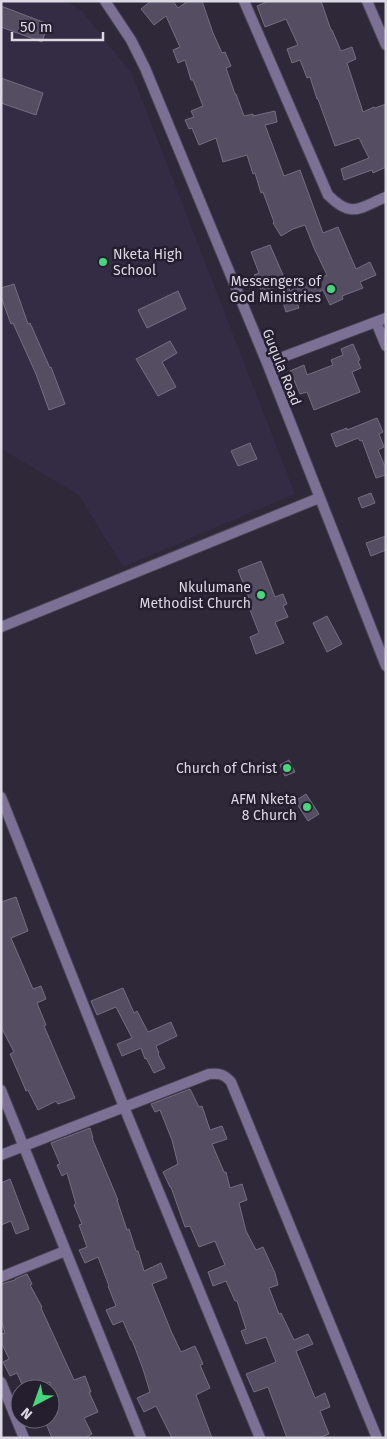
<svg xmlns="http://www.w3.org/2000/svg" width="387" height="1439" viewBox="0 0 387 1439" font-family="'Fira Sans',sans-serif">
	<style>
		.built { fill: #342c44 }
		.building { fill: #554e62; stroke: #756e83 }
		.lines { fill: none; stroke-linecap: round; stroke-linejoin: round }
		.minor-casing { stroke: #4a4454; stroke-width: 12 }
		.minor { stroke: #7c7194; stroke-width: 10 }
		.poi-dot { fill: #44d77b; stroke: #241e2f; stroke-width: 2 }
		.labels { text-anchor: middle; stroke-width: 5; stroke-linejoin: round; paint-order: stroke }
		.poi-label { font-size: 14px; fill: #dcd8e4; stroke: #241e2f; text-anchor: end }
		.street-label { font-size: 14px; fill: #dcd8e4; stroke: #241e2f }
	</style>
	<rect width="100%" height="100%" fill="#2e2839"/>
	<path class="built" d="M1,1H67L82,11L132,74L295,494L123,567L79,495L1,449Z"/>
	<path class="building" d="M151,1H173L178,8L188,1H202L213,33L222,53L225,52L231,66L226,68L235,94H236L244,116L253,114V116L275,111L277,122L265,125L284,176L300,170L323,233L338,227L356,269L370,262L376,275L360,282L363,288L342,296L343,299L330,305L323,290L297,302L299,308L286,312L278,286L262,293L254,275L259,273L251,252L270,245L290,291L307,282L308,284L327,275L314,248L305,225L293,229L281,236L273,223L274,222L263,192L261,193L255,173L253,174L247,155L223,162L216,138L199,145L192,128L189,129L185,120L194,117L191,111L203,106L193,80H191L185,60L178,63L173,50L180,47L166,16L154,25L141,9Z
		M269,1H321L331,30H332L341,51L352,47L356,59L347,63L363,112L374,107L375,108L386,104V167L373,173L372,170L344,180L341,169L369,158L359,138L335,146L318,99H317L310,77L307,78L300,60L292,63L287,49L298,45L286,19L265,27L257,6Z
		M1,6L48,24L42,42L1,27Z
		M1,78L43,93L36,115L1,103Z
		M14,284L28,324L30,323L50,368L51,367L65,404L49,410L36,374L13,323L11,324L1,297V288Z
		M178,291L186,309L147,328L138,310Z
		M170,341L177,353L162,362L176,387L158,396L136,359Z
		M353,344L360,360L358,361L361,368L352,372L360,392L314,410L307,392L300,394L290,371L304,365L307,375L333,365L331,360L343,355L341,349Z
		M377,418L383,432L379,434L384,447L378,450L386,469V475L376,478L362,440L360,441L358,438L336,447L331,434L347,428V430Z
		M250,443L257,459L238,466L231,451Z
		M371,493L375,503L362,508L358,498Z
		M386,536V550L371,556L366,543Z
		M261,561L275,597L283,594L287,604L283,606L288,617L275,622L284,643L256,654L250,637L259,633L250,610L253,609L238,570Z
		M327,616L342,644L327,652L313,623Z
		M289,760L295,772L285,776L280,765Z
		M306,794L319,814L308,821L295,801Z
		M16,897L28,931L11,938L33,989L41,986L46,999L37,1003L46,1025L44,1026L75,1098L58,1104L56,1101L38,1110L28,1090L26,1091L21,1079L10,1054L14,1052L1,1027V902Z
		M123,988L134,1013L137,1011L148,1032L171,1022L177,1036L156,1046L159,1053L158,1054L165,1068L154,1073L146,1058L145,1059L141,1048L122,1056L117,1044L132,1038L116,1007L97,1015L91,1001Z
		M190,1089L199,1107L202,1106L210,1130L222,1126L227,1139L212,1144L224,1172H226L230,1188L242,1184L247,1200L239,1203L246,1231L256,1250L263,1247L275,1273L278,1285L269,1288L279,1314L281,1313L294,1340L308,1334L313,1344L296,1351L315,1398L325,1393L330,1407L320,1411L329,1434L318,1438H287L268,1387L254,1392L246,1374L276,1362L266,1337L246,1344L241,1331L246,1329L237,1301H235L226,1281L213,1286L208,1272L225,1265L215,1241L199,1247L190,1226L185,1227L171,1187H170L163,1172L178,1164L172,1140L160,1110L155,1112L151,1104Z
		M90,1128L93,1138H92L118,1200H117L127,1230L129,1229L136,1251H138L144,1271L161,1263L167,1278L152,1284L171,1331L181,1352L195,1346L203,1364L200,1365L210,1388L196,1395L212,1438H172L156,1406L144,1412L137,1398L150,1392L143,1369L132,1340H131L123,1321L113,1325L106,1310L116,1306L108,1286H109L98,1257L85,1263L79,1250L87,1247L79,1225L82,1224L74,1205L76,1204L67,1173L62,1176L57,1165L60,1164L51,1143Z
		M10,1179L29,1229L16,1234L11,1221L1,1225V1183Z
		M27,1274L32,1284L30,1285L42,1307L41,1308L74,1380L85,1376L91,1392H89L98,1412L84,1418L92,1434L85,1438H52L44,1419H50V1382L35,1389H24L17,1373L10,1376L3,1362L9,1359L1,1342V1334L5,1333L1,1320V1284L15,1280V1279Z"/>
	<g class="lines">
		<defs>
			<path id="minor" d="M105,1L131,40L145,68L267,363L386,666
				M244,1L328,195C352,219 359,208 386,197
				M367,1L386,45
				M376,322L386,346
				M267,363L386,318
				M1,627L319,498
				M1,797L124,1107L260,1438
				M1,1090L141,1438
				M1,1155L209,1074C219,1073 224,1074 231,1082L377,1438
				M1,1277L65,1251
				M1,1382L24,1438"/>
		</defs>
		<use href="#minor" class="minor-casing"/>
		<use href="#minor" class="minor"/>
	</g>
	<g class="poi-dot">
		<circle cx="103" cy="262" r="5"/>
		<circle cx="331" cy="289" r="5"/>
		<circle cx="261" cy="595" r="5"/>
		<circle cx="287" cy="768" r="5"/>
		<circle cx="307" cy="807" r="5"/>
	</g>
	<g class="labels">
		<g class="poi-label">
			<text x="113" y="259" text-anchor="start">Nketa High<tspan x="113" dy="16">School</tspan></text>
			<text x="321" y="286">Messengers of<tspan x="321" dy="16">God Ministries</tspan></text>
			<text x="251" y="592">Nkulumane<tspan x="251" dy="16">Methodist Church</tspan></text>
			<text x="277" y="773">Church of Christ</text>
			<text x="297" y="804">AFM Nketa<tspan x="297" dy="16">8 Church</tspan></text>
		</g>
		<g class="street-label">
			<text transform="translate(282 367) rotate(68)" y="5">Guqula Road</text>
		</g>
	</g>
	<rect width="387" height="1439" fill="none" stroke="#dcd8e4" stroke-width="5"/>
	<g transform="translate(35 1404) rotate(221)"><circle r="24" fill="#241e2f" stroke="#6e6877"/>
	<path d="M0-4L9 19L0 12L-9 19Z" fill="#44d77b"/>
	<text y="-8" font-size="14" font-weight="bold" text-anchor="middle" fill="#dcd8e4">N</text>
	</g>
	<path d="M12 32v8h91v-8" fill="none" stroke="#dcd8e4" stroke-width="2.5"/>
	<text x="20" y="32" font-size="15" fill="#dcd8e4" stroke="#241e2f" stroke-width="4" paint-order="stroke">50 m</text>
</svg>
